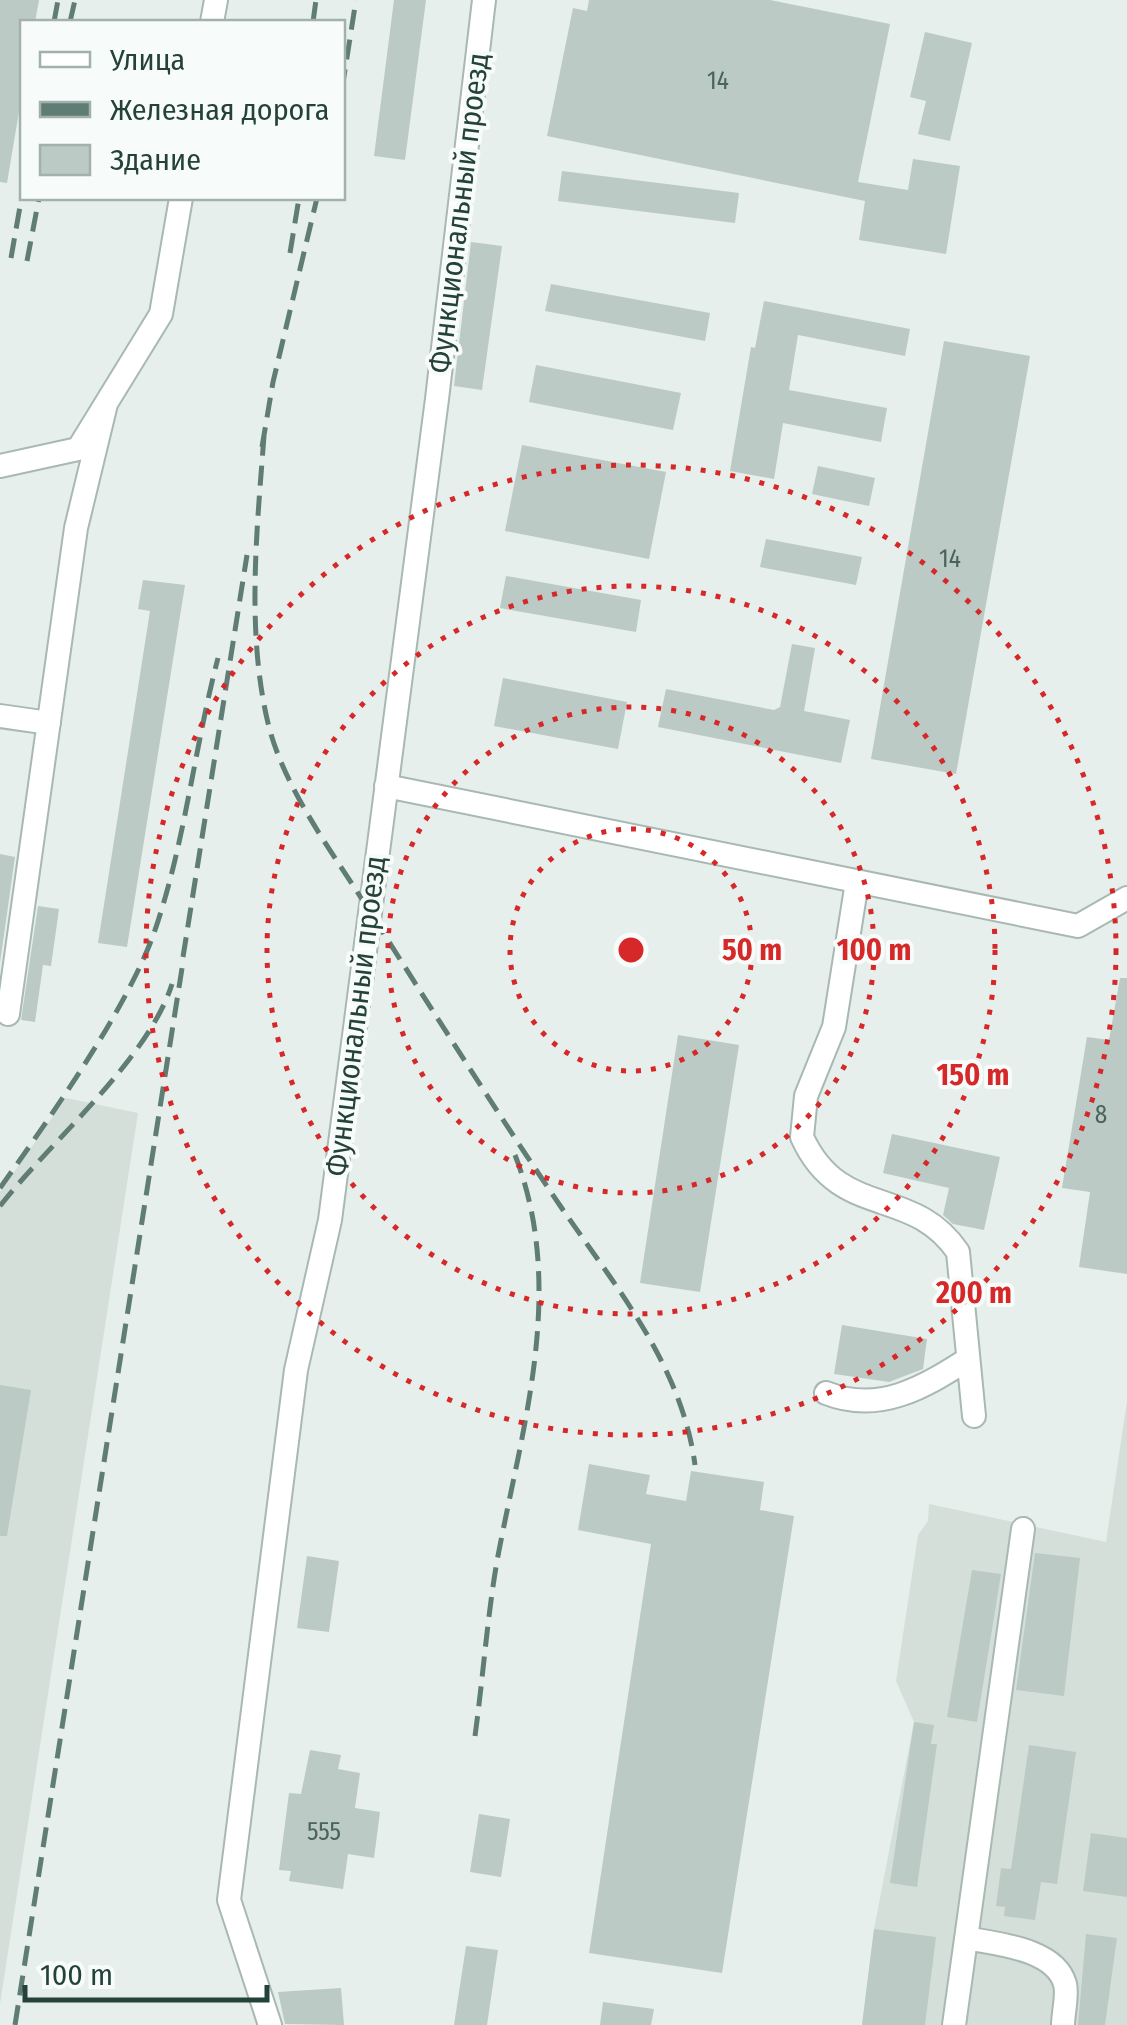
<svg xmlns="http://www.w3.org/2000/svg" width="1127" height="2025" viewBox="0 0 1127 2025" font-family="'Fira Sans Condensed',sans-serif">
	<style>
		.built { fill: #d4dfda }
		.building { fill: #bbcac4 }
		.lines { fill: none; stroke-linecap: round; stroke-linejoin: round }
		.minor-casing { stroke: #a8b8b2; stroke-width: 26 }
		.minor { stroke: #fff; stroke-width: 22 }
		.rail { stroke: #5f7d75; stroke-width: 5; stroke-dasharray: 20 10; stroke-linecap: butt }
		.ring { fill: none; stroke: #d62828; stroke-width: 5; stroke-dasharray: 5 10 }
		.labels { text-anchor: middle; stroke-width: 8; stroke-linejoin: round; paint-order: stroke }
		.number-label { font-size: 25px; fill: #4a645c }
		.street-label { font-size: 30px; fill: #24423a; stroke: #f7fbf9 }
		.centre { fill: #d62828; stroke: #f7fbf9; stroke-width: 5 }
		.ring-label { font-size: 30px; text-anchor: middle; font-weight: bold; fill: #d62828; stroke: #f7fbf9; stroke-width: 8; stroke-linejoin: round; paint-order: stroke }
	</style>
	<rect width="100%" height="100%" fill="#e6efeb"/>
	<path class="built" d="M66,1098L138,1113L0,2004V1192Z
		M1127,1401V2025H862L874,1929L914,1722L896,1681L918,1535L928,1521L929,1504L1106,1542Z"/>
	<path class="building" d="M0,0H39L35,22H22V94L7,183L0,182Z
		M394,0H426L405,160L374,156Z
		M589,0H770L890,24L858,182L908,190L913,159L960,166L946,254L859,240L865,201L547,136L573,8L587,11Z
		M925,32L972,43L950,141L918,134L926,101L910,97Z
		M562,171L739,193L735,223L558,201Z
		M471,242L502,246L482,390L454,386Z
		M551,284L710,313L705,341L545,311Z
		M764,301L910,329L905,356L798,335L789,390L887,408L881,442L783,423L774,479L730,471L751,347L755,348Z
		M944,341L1030,356L956,774L871,759Z
		M536,365L681,393L673,430L529,402Z
		M522,445L666,472L649,559L505,531Z
		M818,466L875,478L869,506L812,494Z
		M766,539L862,557L856,585L760,567Z
		M506,576L641,600L636,632L500,608Z
		M143,580L185,585L127,947L98,943L150,611L138,609Z
		M792,644L815,648L804,711L850,720L841,763L658,727L666,689L774,710L780,707Z
		M503,678L627,702L618,749L494,726Z
		M0,854L15,857L0,963Z
		M38,906L59,909L51,966L43,965L35,1022L21,1020Z
		M1120,978H1127V1274L1079,1267L1090,1192L1062,1188L1087,1037L1109,1040Z
		M678,1035L739,1045L700,1292L640,1283Z
		M892,1134L1000,1157L984,1230L953,1224L943,1215L949,1188L883,1173Z
		M842,1325L927,1339L923,1369L889,1382L834,1374Z
		M0,1385L31,1390L7,1536H0Z
		M589,1464L650,1475L646,1494L686,1501L691,1471L764,1482L760,1510L794,1516L722,1973L589,1953L651,1544L578,1530Z
		M1035,1553L1080,1558L1064,1696L1016,1690Z
		M307,1556L339,1561L329,1632L297,1628Z
		M972,1570L1001,1574L977,1722L947,1717Z
		M914,1722L934,1725L931,1744H937L917,1887L890,1883Z
		M1029,1745L1076,1752L1057,1884L1041,1882L1035,1920L1004,1916L1005,1907L996,1906L1001,1868L1011,1869Z
		M310,1750L341,1755L338,1769L360,1773L355,1808L380,1812L374,1858L348,1854L343,1889L289,1881L291,1871L279,1870L289,1793L301,1794Z
		M479,1814L510,1819L501,1877L470,1872Z
		M1091,1833L1127,1838V1897L1083,1891Z
		M874,1929L936,1937L925,2025H862Z
		M1086,1934L1117,1938L1105,2025H1078Z
		M466,1946L498,1950L487,2025H454Z
		M341,1988L344,2025L285,2024L278,1992Z
		M603,2002L654,2009L651,2025H600Z"/>
	<g class="lines">
		<defs>
			<path id="minor" d="M212,22L216,0
				M0,466L78,449L161,314L181,198
				M0,716L49,723
				M386,786L1078,926L1127,898
				M857,882L834,1027L806,1096L802,1137C840,1221 912,1184 958,1252L974,1416
				M8,1014L76,528L106,404
				M826,1393C879,1414 923,1388 968,1359
				M966,1938C995,1944 1055,1948 1065,1984C1068,1995 1063,2013 1063,2025
				M270,2025L229,1900L296,1370L330,1220L437,399L484,0
				M954,2025L1023,1529"/>
		</defs>
		<use href="#minor" class="minor-casing"/>
		<use href="#minor" class="minor"/>
		<path class="rail" d="M54,22L58,0
			M70,22L75,0
			M313,22L316,0
			M342,89L356,0
			M290,253L299,198
			M11,258L22,195
			M27,261L39,198
			M264,436C257,529 246,631 268,723C284,790 336,857 372,915C434,1013 496,1111 561,1207C616,1287 682,1366 695,1465
			M262,447L273,382L317,198
			M183,957L247,555
			M0,1188C49,1119 126,1011 154,933C185,844 194,749 218,658
			M0,1206C50,1142 148,1060 172,984
			M475,1736C483,1678 487,1619 497,1561C522,1427 567,1289 515,1155
			M15,2025L183,962"/>
	</g>
	<g class="ring">
		<circle cx="631" cy="950" r="121"/>
		<circle cx="631" cy="950" r="243"/>
		<circle cx="631" cy="950" r="364"/>
		<circle cx="631" cy="950" r="485"/>
	</g>
	<g class="labels">
		<g class="number-label">
			<text x="718" y="89">14</text>
			<text x="950" y="567">14</text>
			<text x="1101" y="1123">8</text>
			<text x="324" y="1840">555</text>
		</g>
		<g class="street-label">
			<text transform="translate(459 213) rotate(-83)" y="10">Функциональный проезд</text>
			<text transform="translate(356 1016) rotate(-83)" y="10">Функциональный проезд</text>
		</g>
	</g>
	<circle cx="631" cy="950" r="15" class="centre"/>
	<g class="ring-label">
		<text x="752" y="960">50 m</text>
		<text x="874" y="960">100 m</text>
		<text x="973" y="1085">150 m</text>
		<text x="974" y="1303">200 m</text>
	</g>
	<rect x="20" y="20" width="325" height="180" fill="#f7fbf9" stroke="#a3b1ad" stroke-width="2.5"/>
	<rect x="40" y="52" width="50" height="15" fill="#ffffff" stroke="#a3b1ad" stroke-width="2.5"/>
	<text x="110" y="70" font-size="30" fill="#24423a">Улица</text>
	<rect x="40" y="102" width="50" height="15" fill="#5f7d75" stroke="#a3b1ad" stroke-width="2.5"/>
	<text x="110" y="120" font-size="30" fill="#24423a">Железная дорога</text>
	<rect x="40" y="145" width="50" height="30" fill="#bbcac4" stroke="#a3b1ad" stroke-width="2.5"/>
	<text x="110" y="170" font-size="30" fill="#24423a">Здание</text>
	<path d="M25 1985v15h242v-15" fill="none" stroke="#24423a" stroke-width="5"/>
	<text x="40" y="1985" font-size="30" fill="#24423a" stroke="#f7fbf9" stroke-width="8" paint-order="stroke">100 m</text>
</svg>
